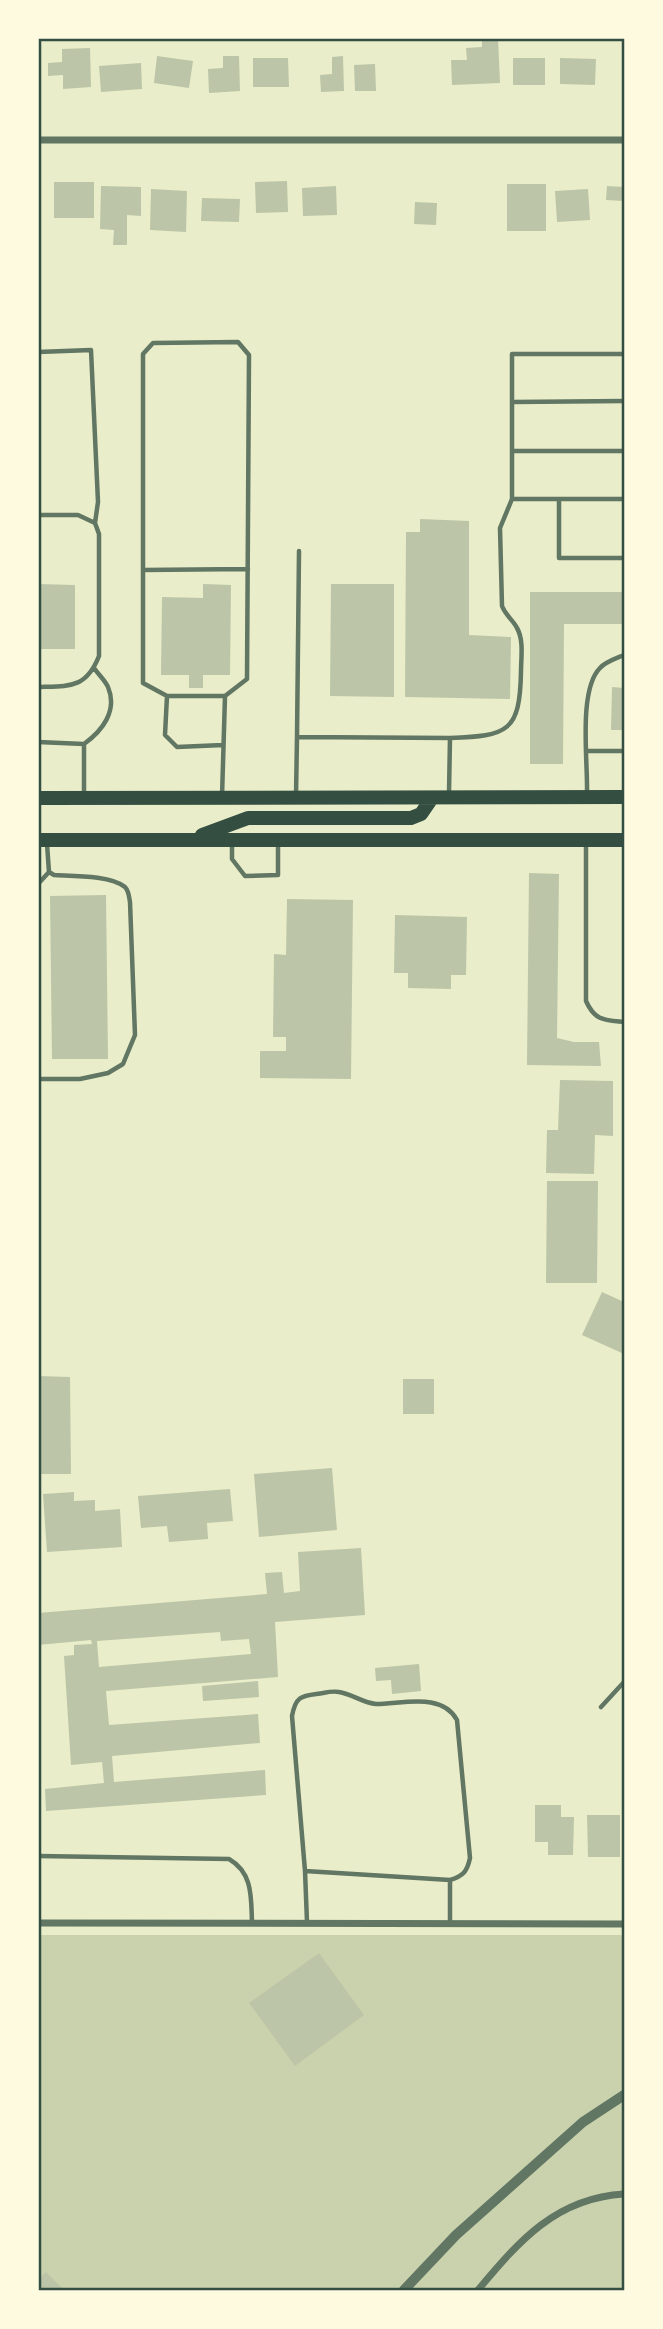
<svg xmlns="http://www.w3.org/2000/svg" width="663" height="2329" viewBox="0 0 663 2329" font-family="'Fira Sans Condensed',sans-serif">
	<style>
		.green { fill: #cad2ad }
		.building { fill: #bcc5a7; fill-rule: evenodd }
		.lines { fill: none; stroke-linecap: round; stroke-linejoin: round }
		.service { stroke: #617663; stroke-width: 4.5 }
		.minor { stroke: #617663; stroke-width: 7 }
		.tertiary { stroke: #617663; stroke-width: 10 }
		.primary { stroke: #344e41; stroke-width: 14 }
		.neatline { fill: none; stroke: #344e41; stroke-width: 2.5 }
	</style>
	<rect width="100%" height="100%" fill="#e9edc9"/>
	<path class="green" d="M39,1935H624V2290H39Z"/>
	<path class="building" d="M482,38H498L500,83L452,85L451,60H467L466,48L482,47Z
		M90,48L91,87L63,89V75L48,76V63L62,62V49Z
		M157,56L193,61L189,88L154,83Z
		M223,56H239L240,91L209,93L208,69L223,68Z
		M343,56L344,91L321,92L320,75L332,74V57Z
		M253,58H288L289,87H253Z
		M513,58H545V85H513Z
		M560,58L596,59L595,85L560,84Z
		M141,63L142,89L101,92L99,66Z
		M375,64L376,91H355L354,65Z
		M287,181L288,212L256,213L255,182Z
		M54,182H94V218H54Z
		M507,184H546V231H507Z
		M101,186L141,187V216L127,215V245H113L114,230L100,229Z
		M336,186L337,215L303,216L302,188Z
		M607,186L624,187V201L606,200Z
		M151,189L187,191L186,232L150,230Z
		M588,189L590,220L557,222L555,191Z
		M202,198L240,199L239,222L201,221Z
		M415,202L437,203L436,225L414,224Z
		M420,519L469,521V635L511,637L510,699L405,697L406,532H420Z
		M38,584L75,585V649H38Z
		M203,584L231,585L230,675H203V688H189V675H161L162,597L203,598Z
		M331,584H394V697L330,696Z
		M530,592H624V624H564L563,764H530Z
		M612,687L624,688V730H611Z
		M529,873L559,874L557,1038L574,1042H599L601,1066L527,1065Z
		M106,895L108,1059H52L50,896Z
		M287,899L353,900L351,1079L260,1078V1051H286V1037H273L274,954L286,955Z
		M395,915L467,917L466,975H451V989L408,988V973H394Z
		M560,1080L613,1081V1136L595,1135L594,1174L546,1173L547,1130H558Z
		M547,1181H598L597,1283H546Z
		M602,1292L624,1302V1354L582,1335Z
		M38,1376L70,1377L71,1474H38Z
		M403,1379H434V1414H403Z
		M332,1468L337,1530L259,1537L254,1474Z
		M230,1489L233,1521L207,1523L208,1539L169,1542L167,1526L141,1528L138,1496Z
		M74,1492V1501L95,1500V1511L120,1509L122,1547L47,1552L43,1494Z
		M361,1548L365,1615L275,1622L278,1677L106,1691L109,1725L258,1714L260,1743L112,1756L114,1782L265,1770L266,1795L46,1811L45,1789L104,1783L102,1762L71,1765L64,1656L74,1655V1645L92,1644L91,1640L38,1645V1613L267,1594L265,1573L282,1572L284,1593L300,1591L298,1552ZM220,1632L221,1641L249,1639L251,1654L99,1667L97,1641Z
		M419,1664L421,1691L392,1694L391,1680L376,1681L375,1668Z
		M258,1681L259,1697L203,1701L202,1686Z
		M535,1805H561V1817H574L573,1855H548V1842H535Z
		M587,1815H620V1857H588Z
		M319,1953L364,2015L295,2066L249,2003Z
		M46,2272L64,2290H38V2280Z"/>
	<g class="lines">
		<path class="service" d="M38,352L91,350L98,502L95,523
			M513,402L624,401
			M513,451H624
			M512,499H624
			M559,499V558H624
			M38,515H78L95,523L99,534V656C86,689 69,686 38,687
			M299,551L297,737L450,738
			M143,570L248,569
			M167,696L165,735L177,747L223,745
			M38,742L84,744V797
			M84,744C102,731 118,711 108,687C105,680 98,674 94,668
			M587,751H624
			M449,793L450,738C508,736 520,732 521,671C521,658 524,640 517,628C513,620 506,616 502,606L500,528L512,499V354H624
			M587,793C588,762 578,690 600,668C605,662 617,658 624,655
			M296,796L297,737
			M222,797L225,696L247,679L249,355L238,342L153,343L143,354V683L167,696H225
			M232,844V859L245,876L278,875V842
			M586,844V1001C595,1021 604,1020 624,1022
			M38,884L49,872
			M38,1079H80L108,1073L123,1064L135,1035L130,902C129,897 129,891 125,887C111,875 72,876 54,875L49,872L47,844
			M601,1707L624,1682
			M38,1856L229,1859C253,1873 251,1897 252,1922
			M305,1871L450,1880
			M307,1922L305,1871L292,1716C296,1694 303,1696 323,1693C328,1692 334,1691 339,1692C352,1694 363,1703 376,1704C403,1704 442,1692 457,1720L470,1858C467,1872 463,1876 450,1880V1923"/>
		<path class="minor" d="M38,140H624
			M38,1923L624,1924
			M478,2290C519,2241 556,2198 624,2194"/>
		<path class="tertiary" d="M404,2290L456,2235L583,2122L624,2095"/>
		<path class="primary" d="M38,798L624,797
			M202,835L248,818H411L421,814L432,798
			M38,840H624"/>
	</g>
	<rect width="663" height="2329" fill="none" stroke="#fefae0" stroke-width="80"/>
	<rect x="40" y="40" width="583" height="2249" class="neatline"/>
</svg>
